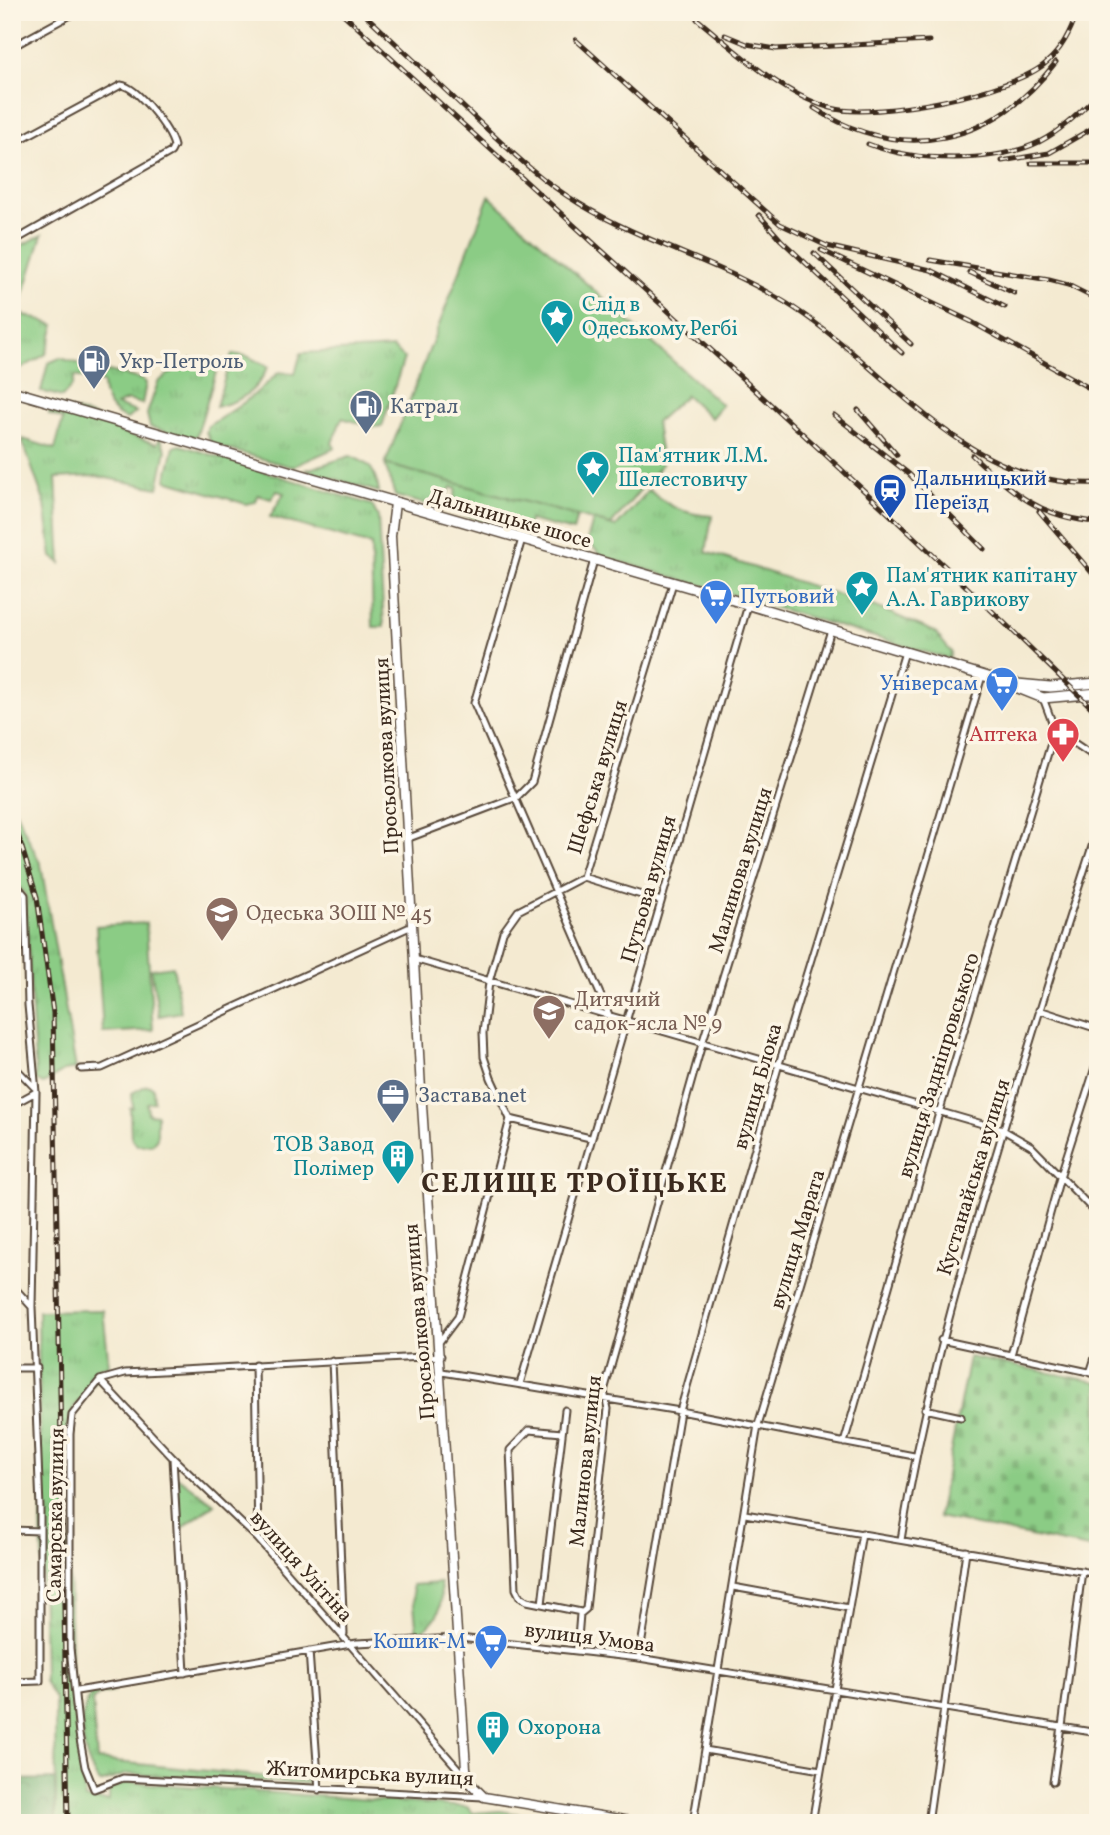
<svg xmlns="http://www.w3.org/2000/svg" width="1110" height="1835" viewBox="0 0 1110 1835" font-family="Vollkorn,serif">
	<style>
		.grass { fill: url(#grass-tufts); stroke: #637b52; stroke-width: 2 }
		.forest { fill: url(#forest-crowns); stroke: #566d48; stroke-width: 2 }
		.cemetery { fill: url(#cemetery-stones); stroke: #637b52; stroke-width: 2 }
		.pitch { fill: #8bcc85; stroke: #637b52; stroke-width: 2 }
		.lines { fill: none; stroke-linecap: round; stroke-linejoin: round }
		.street-casing { stroke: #574739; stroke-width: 9 }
		.secondary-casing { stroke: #574739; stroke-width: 11 }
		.primary-casing { stroke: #574739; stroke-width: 12 }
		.street { stroke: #fff; stroke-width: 5 }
		.secondary { stroke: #fff; stroke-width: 8 }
		.primary { stroke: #fff; stroke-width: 9 }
		.rail-casing { stroke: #3b2a1e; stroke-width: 5 }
		.rail { stroke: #fcf5e5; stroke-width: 2.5; stroke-dasharray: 8; stroke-linecap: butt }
		.labels { text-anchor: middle; stroke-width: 7; stroke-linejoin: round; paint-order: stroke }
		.culture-label { font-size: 21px; fill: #0d838f; stroke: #fcf5e5; text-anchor: start }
		.service-label { font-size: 21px; fill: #4e5e75; stroke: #fcf5e5; text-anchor: start }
		.transit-label { font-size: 21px; fill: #164399; stroke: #fcf5e5; text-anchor: start }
		.street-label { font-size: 21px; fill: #3b2a1e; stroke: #fcf5e5 }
		.shop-label { font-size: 21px; fill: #366cbe; stroke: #fcf5e5; text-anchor: end }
		.health-label { font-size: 21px; fill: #be3a42; stroke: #fcf5e5; text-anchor: end }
		.education-label { font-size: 21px; fill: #785e54; stroke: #fcf5e5; text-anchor: start }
		.district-label { font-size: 28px; font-weight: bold; letter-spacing: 2px; fill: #3b2a1e; stroke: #fcf5e5 }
	</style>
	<defs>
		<pattern id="grass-tufts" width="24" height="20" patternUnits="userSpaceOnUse" patternTransform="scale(1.75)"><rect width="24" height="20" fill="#8bcc85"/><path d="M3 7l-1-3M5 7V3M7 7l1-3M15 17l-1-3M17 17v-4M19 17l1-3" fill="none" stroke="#79af72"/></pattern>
		<pattern id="forest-crowns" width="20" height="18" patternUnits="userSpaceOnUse" patternTransform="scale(1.75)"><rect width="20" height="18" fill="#70b072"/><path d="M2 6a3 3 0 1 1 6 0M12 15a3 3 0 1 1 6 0" fill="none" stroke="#5d8f5d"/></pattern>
		<pattern id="cemetery-stones" width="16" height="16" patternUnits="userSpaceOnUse" patternTransform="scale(1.75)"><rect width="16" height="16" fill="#8bcc85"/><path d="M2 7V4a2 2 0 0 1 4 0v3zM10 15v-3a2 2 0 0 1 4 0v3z" fill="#79af72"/></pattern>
	</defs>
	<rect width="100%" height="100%" fill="#fcf5e5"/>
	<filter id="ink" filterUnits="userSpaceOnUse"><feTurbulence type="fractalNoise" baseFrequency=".0143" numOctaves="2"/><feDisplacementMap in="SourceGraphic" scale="14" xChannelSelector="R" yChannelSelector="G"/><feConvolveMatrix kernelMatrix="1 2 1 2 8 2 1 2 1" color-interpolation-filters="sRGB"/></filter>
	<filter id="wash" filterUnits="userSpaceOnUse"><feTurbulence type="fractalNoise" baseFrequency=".00686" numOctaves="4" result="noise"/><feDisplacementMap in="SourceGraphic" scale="28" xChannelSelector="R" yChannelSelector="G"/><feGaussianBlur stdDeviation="1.57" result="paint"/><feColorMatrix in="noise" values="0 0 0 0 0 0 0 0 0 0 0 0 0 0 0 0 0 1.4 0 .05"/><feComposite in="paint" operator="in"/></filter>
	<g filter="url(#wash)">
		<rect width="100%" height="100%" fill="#f4ead1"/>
		<path class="grass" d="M42,235L18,313L55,325L46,354L12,374V250Z
			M393,348L404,358L382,426L373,427L342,418L332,443L335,448L292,467L212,445L206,432L208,426C236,409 255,396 279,372L295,374L301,353Z
			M232,354L247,356L268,367C256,392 242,401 216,407Z
			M60,358L84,365L86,373L99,377L109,371L143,380L146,383L142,404L128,400L116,405L136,412L127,419C111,414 103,399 103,383L75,376L72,386L62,397L41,391L48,363Z
			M191,358L213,364L217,369L197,435L192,439L150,427L147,414L158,382Z
			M49,403L119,424L120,432L157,444L160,438L166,450L158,488L96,476L56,478L61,563L52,557L45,504L23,443V439L55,449L63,419L49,414Z
			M180,445L372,505L378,517L384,627H373L371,545L270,517L284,493L277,491L271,499L258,495L256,502L246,504L166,480L174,447Z
			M350,456C371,464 375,469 379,492L306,470Z
			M385,464L577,516L573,531L529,520L525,534L452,511L456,489L451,487L441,508L395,496Z
			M649,490C670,508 685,514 712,516L706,552L876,607L935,632L951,652L949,659L602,556L587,541L593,520L616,527Z
			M12,804L41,865L76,1069L64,1071L43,1084L36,1080L25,894L12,878Z
			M147,1085L153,1087L154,1102L147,1103L148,1114L157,1115V1138L152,1144L137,1145L131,1137L130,1108H133L132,1093Z
			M103,1310L109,1366L95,1368L97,1378L74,1407L67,1427L71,1680L85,1799L109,1801V1789L128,1782L467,1807L473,1813L500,1811L577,1823H56L55,1699L44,1681L38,1311Z
			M177,1476L214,1504L181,1529Z
			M440,1583C443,1609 439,1621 417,1634L412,1585Z
			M95,1689H109L112,1692L98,1695L92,1701L97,1760L310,1781L311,1784L127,1774L100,1783C82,1760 74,1712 95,1689Z"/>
		<path class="forest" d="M55,1779L56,1823H12V1780Z"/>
		<path class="cemetery" d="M969,1357L1098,1382V1550L938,1517Z"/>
		<path class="pitch" d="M489,196L722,405L711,418L686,395L656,422L662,464L611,525L385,464Z
			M146,923L153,1030L103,1033L96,926Z
			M173,966L181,1012L159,1016L151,969Z"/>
	</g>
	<g filter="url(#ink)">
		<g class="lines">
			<defs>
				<path id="street" d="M12,47L76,12
					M12,144L121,85C138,87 170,130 174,146L171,152L12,242
					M522,539L474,703L610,1017
					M1055,730L1098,759
					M409,838L517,797L532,782L594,560
					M583,877L661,901
					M12,879L25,895L28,1005L36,1092L32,1307L40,1508V1681L12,1682
					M414,959L1003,1130L1031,1146L1098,1215
					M1039,1010L1098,1029
					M12,1064L34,1087
					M81,1069L102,1068L412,926
					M12,1105L36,1092
					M510,1119L590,1138
					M12,1285L31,1306
					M941,1340L1098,1374
					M440,1341L458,1317L510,1119L491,1078L484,1057L483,1033L489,982L503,932L518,911L583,877L673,583
					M1011,1355L1061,1174L1098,1058
					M441,1356L125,1373L100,1380L72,1415L70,1434V1648L79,1734L85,1767L94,1789L123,1778L483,1797
					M332,1361L344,1634
					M255,1365L258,1539
					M12,1368H37
					M442,1372L680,1411L914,1456
					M1090,1373L1098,1348
					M100,1380L173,1458L258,1539L467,1779
					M520,1384L748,605
					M925,1409L961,1417
					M562,1433L529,1430L510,1450L516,1589L520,1597L527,1601L581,1612
					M844,1443L939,1113L1055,730L1043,698
					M173,1458L185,1673
					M745,1514L1098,1574
					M12,1530L40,1531
					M901,1540C922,1410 954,1294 992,1168C1026,1054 1061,941 1098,828
					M733,1587L849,1608
					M542,1604L565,1410
					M309,1651L319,1790
					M577,1651L580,1614L586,1609L608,1409L604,1391L702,1044L831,630
					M639,1658L680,1411L779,1064L905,652
					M77,1691L357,1643L459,1638L639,1658L1098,1733
					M1062,1727L1082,1571
					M705,1750L821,1770
					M1053,1782L1061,1726
					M693,1823L758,1425L982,676
					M812,1823L862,1533
					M928,1823L966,1551"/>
				<path id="secondary" d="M395,503L391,536L421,1090L466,1768L469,1782L484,1797L643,1823"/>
				<path id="primary" d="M12,391L720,596L998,680L1043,698L1098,693
					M1017,684L1050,687L1098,683"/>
			</defs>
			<use href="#street" class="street-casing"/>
			<use href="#secondary" class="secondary-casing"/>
			<use href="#primary" class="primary-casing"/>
			<use href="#street" class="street"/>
			<use href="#secondary" class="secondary"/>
			<use href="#primary" class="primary"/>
			<defs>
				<path id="rail" d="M341,12C593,246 853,472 1098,714
					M362,12C400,47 437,82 474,117C508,149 541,181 580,204C648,245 727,264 794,308C892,372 968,489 1098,483
					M697,19C736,51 781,94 831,108C874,120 1014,93 1047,62C1062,49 1071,31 1077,12
					M725,35L747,44L776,49L929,41
					M576,40L780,224L827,246L931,270L1005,307
					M814,108C903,165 993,144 1056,62
					M868,144C914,162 994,164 1039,142C1061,131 1080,112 1098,95
					M1002,161L1049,153L1098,125
					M1031,163H1098
					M759,215L781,240L902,353
					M821,250L970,321L1098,393
					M814,253L911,344
					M930,260L1049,280L1068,285L1098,300
					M969,272L1014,293
					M858,410L897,455
					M834,415L909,474L984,549
					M972,455C1013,493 1040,518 1098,522
					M1039,511L1098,580
					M12,815L37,897L53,1013L68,1823
					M373,1823L397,1820L480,1823"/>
			</defs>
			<use href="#rail" class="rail-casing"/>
			<use href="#rail" class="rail"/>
		</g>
	</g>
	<defs>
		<symbol id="sight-pin" viewBox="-11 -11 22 30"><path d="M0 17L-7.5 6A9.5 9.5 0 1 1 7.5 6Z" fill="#0f9aa8" stroke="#fcf5e5"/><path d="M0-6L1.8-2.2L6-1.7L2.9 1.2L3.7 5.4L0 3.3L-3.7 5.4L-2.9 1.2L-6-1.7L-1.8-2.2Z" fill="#fff"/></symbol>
		<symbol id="fuel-pin" viewBox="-11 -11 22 30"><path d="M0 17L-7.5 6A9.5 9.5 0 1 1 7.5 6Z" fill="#5c6f8a" stroke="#fcf5e5"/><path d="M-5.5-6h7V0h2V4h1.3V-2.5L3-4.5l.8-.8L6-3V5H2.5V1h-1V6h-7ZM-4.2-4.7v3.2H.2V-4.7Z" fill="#fff"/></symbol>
		<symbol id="station-pin" viewBox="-11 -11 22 30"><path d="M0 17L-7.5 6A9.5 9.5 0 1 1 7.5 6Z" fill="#1a4fb4" stroke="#fcf5e5"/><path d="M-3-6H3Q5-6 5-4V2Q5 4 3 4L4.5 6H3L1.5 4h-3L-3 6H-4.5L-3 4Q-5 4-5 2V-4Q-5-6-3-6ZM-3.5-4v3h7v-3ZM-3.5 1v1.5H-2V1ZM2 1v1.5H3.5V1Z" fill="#fff"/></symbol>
		<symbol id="supermarket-pin" viewBox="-11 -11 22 30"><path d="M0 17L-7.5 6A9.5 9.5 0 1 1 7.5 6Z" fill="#3f7fe0" stroke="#fcf5e5"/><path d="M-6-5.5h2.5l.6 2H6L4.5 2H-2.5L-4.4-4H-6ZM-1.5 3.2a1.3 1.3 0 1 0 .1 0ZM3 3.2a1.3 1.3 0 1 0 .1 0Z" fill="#fff"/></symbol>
		<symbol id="pharmacy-pin" viewBox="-11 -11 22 30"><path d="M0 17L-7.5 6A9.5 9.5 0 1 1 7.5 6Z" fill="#e0444e" stroke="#fcf5e5"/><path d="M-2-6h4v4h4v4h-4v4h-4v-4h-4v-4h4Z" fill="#fff"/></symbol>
		<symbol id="school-pin" viewBox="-11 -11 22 30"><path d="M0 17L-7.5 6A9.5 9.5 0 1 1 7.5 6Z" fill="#8d6e63" stroke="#fcf5e5"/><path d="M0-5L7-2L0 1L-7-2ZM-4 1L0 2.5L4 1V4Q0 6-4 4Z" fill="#fff"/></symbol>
		<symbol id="office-pin" viewBox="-11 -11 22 30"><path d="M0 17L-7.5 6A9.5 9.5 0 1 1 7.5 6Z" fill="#5c6f8a" stroke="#fcf5e5"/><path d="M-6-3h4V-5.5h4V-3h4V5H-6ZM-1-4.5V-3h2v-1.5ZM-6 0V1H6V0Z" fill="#fff"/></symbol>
		<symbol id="building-pin" viewBox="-11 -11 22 30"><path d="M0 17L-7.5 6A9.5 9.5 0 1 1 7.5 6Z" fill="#0f9aa8" stroke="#fcf5e5"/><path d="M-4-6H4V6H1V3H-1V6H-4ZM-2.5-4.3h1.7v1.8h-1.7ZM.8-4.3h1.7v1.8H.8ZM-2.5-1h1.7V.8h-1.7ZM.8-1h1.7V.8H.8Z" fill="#fff"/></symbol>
	</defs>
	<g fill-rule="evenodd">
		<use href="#sight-pin" x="538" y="297" width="38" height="52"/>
		<use href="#fuel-pin" x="75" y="342" width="38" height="52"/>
		<use href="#fuel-pin" x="347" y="387" width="38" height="52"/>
		<use href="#sight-pin" x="574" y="448" width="38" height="52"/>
		<use href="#station-pin" x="871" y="471" width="38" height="52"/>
		<use href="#sight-pin" x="843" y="568" width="38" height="52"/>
		<use href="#supermarket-pin" x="697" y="577" width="38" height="52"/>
		<use href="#supermarket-pin" x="983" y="664" width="38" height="52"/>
		<use href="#pharmacy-pin" x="1044" y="715" width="38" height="52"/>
		<use href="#school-pin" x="203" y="894" width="38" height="52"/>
		<use href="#school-pin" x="530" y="992" width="38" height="52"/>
		<use href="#office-pin" x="374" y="1076" width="38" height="52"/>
		<use href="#building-pin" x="379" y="1137" width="38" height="52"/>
		<use href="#supermarket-pin" x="472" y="1622" width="38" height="52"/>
		<use href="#building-pin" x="474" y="1708" width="38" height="52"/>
	</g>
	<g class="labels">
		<g class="culture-label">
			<text x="582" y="311">Слід в<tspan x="582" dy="24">Одеському Регбі</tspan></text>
			<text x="618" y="462">Пам'ятник Л.М.<tspan x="618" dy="24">Шелестовичу</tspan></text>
			<text x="886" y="582">Пам'ятник капітану<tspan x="886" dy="24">А.А. Гаврикову</tspan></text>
			<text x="374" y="1151" text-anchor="end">ТОВ Завод<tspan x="374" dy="24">Полімер</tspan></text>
			<text x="518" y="1734">Охорона</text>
		</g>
		<g class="service-label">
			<text x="119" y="368">Укр-Петроль</text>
			<text x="390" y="413">Катрал</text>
			<text x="418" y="1102">Застава.net</text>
		</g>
		<g class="transit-label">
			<text x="914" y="485">Дальницький<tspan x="914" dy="24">Переїзд</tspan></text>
		</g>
		<g class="street-label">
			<text transform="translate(510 518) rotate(16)" y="7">Дальницьке шосе</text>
			<text transform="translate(386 756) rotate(-93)" y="7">Просьолкова вулиця</text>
			<text transform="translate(597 777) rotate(-73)" y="7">Шефська вулиця</text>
			<text transform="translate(740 870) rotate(-73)" y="7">Малинова вулиця</text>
			<text transform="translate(648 889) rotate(-74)" y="7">Путьова вулиця</text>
			<text transform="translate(938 1065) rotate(-73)" y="7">вулиця Задніпровського</text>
			<text transform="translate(757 1086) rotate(-74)" y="7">вулиця Блока</text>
			<text transform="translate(973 1177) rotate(-73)" y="7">Кустанайська вулиця</text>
			<text transform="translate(797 1239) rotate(-73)" y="7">вулиця Марата</text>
			<text transform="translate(419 1322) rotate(-95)" y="7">Просьолкова вулиця</text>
			<text transform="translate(585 1461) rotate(-84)" y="7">Малинова вулиця</text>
			<text transform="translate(55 1515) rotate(-89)" y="7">Самарська вулиця</text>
			<text transform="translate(302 1566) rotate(48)" y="7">вулиця Улітіна</text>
			<text transform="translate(590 1637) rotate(7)" y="7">вулиця Умова</text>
			<text transform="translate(370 1773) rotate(3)" y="7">Житомирська вулиця</text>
		</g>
		<g class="shop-label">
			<text x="740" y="603" text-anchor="start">Путьовий</text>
			<text x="978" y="690">Універсам</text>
			<text x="466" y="1648">Кошик-М</text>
		</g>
		<g class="health-label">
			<text x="1038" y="741">Аптека</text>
		</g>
		<g class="education-label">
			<text x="246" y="920">Одеська ЗОШ № 45</text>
			<text x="574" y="1006">Дитячий<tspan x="574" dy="24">садок-ясла № 9</tspan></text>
		</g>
		<g class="district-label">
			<text x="575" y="1192">СЕЛИЩЕ ТРОЇЦЬКЕ</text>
		</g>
	</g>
	<rect width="1110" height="1835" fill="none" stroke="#fcf5e5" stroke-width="42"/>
</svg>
